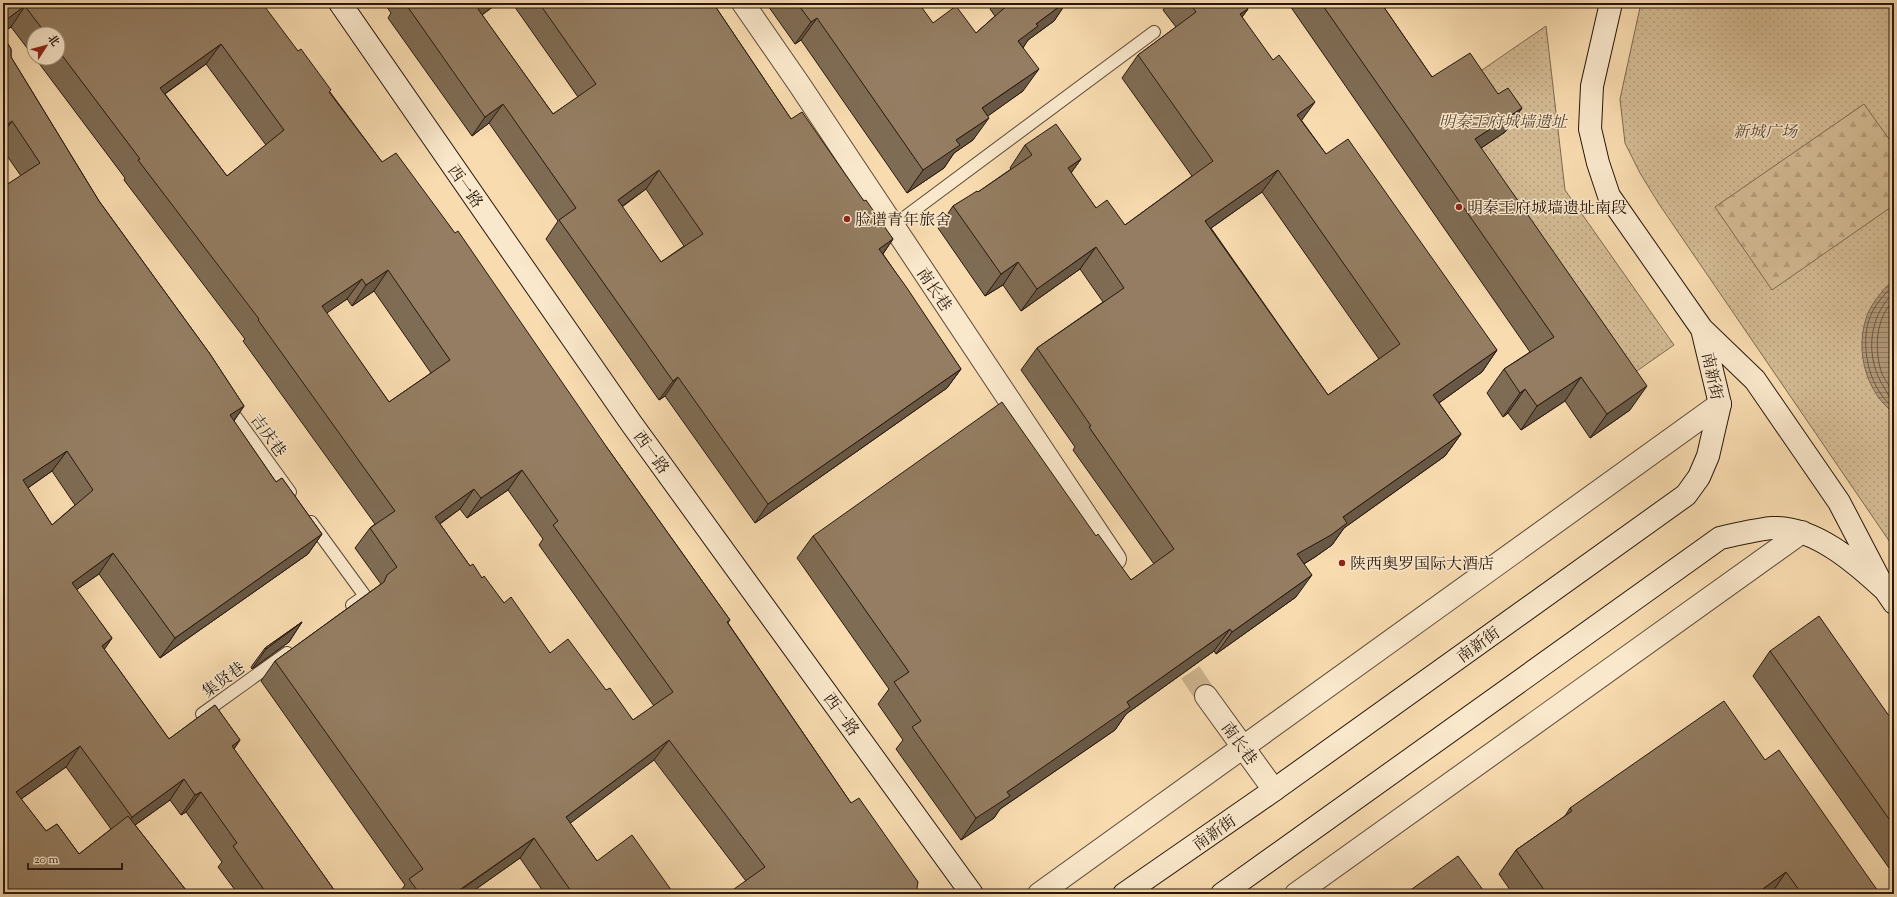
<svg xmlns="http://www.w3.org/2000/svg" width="1897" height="897" viewBox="0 0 1897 897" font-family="'Sorts Mill Goudy','Noto Serif SC',serif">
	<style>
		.grass { fill: url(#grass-dots); stroke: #7e6950 }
		.forest { fill: url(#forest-firs); stroke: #7e6950 }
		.water { fill: url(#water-rules); stroke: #7a654e }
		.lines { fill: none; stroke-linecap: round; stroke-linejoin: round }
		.shore { stroke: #6c5843; stroke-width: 1 }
		.street-tunnel { stroke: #ceb58f; stroke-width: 22; stroke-dasharray: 22 11; stroke-linecap: butt }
		.lane-casing { stroke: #5b4836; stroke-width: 14 }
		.street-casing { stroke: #5b4836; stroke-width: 24 }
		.secondary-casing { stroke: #27170d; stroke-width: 24 }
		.lane { stroke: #fae8cc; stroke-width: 12 }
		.street { stroke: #fae8cc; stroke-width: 22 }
		.secondary { stroke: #fae8cc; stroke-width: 22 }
		.wall { fill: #7f6c54; stroke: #27170d; fill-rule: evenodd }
		.shaded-wall { fill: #685845; stroke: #27170d }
		.building { fill: #947d62; stroke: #27170d; fill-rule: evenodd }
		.poi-dot { fill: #8f2418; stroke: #fae8cc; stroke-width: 1.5 }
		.labels { text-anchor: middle; stroke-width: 3; stroke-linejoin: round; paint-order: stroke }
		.park-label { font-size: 16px; font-style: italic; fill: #5b4836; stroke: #fae8cc }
		.street-label { font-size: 16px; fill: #27170d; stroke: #fae8cc }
		.poi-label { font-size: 16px; fill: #27170d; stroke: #fae8cc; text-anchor: start }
	</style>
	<defs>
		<pattern id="grass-dots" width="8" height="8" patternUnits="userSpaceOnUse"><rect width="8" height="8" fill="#d4bb94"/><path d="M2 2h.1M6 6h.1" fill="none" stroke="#b6a07e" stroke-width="1.8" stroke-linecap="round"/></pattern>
		<pattern id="forest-firs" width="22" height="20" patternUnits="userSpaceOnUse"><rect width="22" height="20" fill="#d4bb94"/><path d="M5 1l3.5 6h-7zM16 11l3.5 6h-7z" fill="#b6a07e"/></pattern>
		<pattern id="water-rules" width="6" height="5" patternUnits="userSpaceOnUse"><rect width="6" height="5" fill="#b19979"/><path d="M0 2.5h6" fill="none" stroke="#907c62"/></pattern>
	</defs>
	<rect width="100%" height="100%" fill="#f8dcb0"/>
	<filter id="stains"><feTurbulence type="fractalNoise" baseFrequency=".005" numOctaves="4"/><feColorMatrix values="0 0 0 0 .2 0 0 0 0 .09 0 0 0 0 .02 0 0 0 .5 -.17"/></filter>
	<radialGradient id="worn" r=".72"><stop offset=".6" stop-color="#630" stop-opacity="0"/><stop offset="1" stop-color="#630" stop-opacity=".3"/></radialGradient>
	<path class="grass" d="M1641,3H1894V548L1659,204L1640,173L1625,143L1620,99Z
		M1546,26L1565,190L1674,345L1621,382L1428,107Z"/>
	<path class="forest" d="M1864,104L1894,146V205L1772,290L1715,207Z"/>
	<path class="water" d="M1894,279V413C1867,393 1856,354 1865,322C1869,305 1882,291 1894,279Z"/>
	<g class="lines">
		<path class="shore" d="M1894,285C1883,295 1872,308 1868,323C1861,351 1870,390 1894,408
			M1894,292C1867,318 1865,359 1885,389C1888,394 1890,399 1894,402
			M1894,300C1875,318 1874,351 1882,374C1885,380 1890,387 1894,393"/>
		<path class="street-tunnel" d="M1172,645L1206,696"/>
		<defs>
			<path id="lane" d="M893,226L1154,32
				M227,405L290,492
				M311,522L365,596L352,605
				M212,728L202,714L287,653"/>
			<path id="street" d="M743,3L799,84L1115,559
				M1206,696L1274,790
				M1039,894L1720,404
				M1296,894L1802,532"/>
			<path id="secondary" d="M340,3L631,423L972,894
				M1611,3L1592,86L1590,129L1598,163L1609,196L1702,329L1755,380L1839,502L1885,590L1894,603
				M1124,894L1274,790L1686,495L1699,477L1708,456L1720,404L1702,329
				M1222,894L1720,538C1737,534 1754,530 1772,528C1814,526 1856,563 1885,590"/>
		</defs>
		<use href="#lane" class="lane-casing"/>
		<use href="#street" class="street-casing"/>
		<use href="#secondary" class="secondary-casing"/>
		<use href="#lane" class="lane"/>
		<use href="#street" class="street"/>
		<use href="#secondary" class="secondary"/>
	</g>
	<path class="wall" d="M3,3L298,51L330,92L382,162L608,449L730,620L728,623L851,803L918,882L746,881L654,760L570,823L597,861L674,894H545L520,858L469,894H398L405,885L261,681L275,661L381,584L355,548L370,528L375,524L243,341L245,339L124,180L125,178L35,58H58V34H34V57L11,27L3,32ZM206,64L266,145L227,176L165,94ZM374,291L431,373L389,402L326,313L347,299L352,306ZM508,490L543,539L539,545L654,706L633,720L606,690L550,653L504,603L482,578L470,566L440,524L460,509L467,518Z
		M384,3H498L482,15L553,114L578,97L512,3H713L791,119L864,201L893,239L883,254L961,369L947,388L755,523L665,396L659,400L546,239L558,221L489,123L472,136L388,18L391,13ZM646,189L684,246L661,262L622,207Z
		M766,3H912L916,8L933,23L976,33L995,16L990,9L994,3H993H1066L1054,21L1028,40L1023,47V91L987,116L973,140L954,153L944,168L907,193L801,40L795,44Z
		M1168,3H1243L1248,9L1242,17L1302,121L1326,154L1497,350L1482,372L1439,403L1461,434L1445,456L1344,528L1332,545L1315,557L1304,564L1296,597L1216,654L1214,651L1126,714L1115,730L1000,809L994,818L961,840L896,749L903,740L878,704L889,689L797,558L813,536H1096L1131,580L1154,564L1073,450L1075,447L1021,370L1037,348L1103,302L1080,269L1021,311L1003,285L985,296L938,228L953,206L978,192L1011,169L1010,168L1025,145L1081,159L1071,173L1096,208L1125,225L1192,176L1122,78L1138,55L1176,27L1163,10ZM1262,192L1379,359L1328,395L1211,228Z
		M1288,3H1381L1432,77L1498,94L1522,108L1505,132L1481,148L1630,410L1590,438L1565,401L1521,430L1508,413L1503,417L1487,393L1504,369L1530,352Z
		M3,36L11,49V57L99,201L210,354L244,406L234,421L276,482L282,478L322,534L308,554L160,658L99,574L76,590L112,638L104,649L169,739L215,705L240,740L234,749L337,894H238L218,867L222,862L186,812L181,815L170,800L135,825L189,894H3V187L21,176L3,150ZM52,471L75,505L52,525L28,488ZM66,767L111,829L79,854L57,824L46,831L21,799Z
		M302,622L289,642L252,669L251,667L265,648Z
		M1770,651L1894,723V875L1753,676Z
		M1765,760L1880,894H1513L1499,874L1516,850L1565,816L1570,808Z"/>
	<path class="shaded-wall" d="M485,3H498L464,28L478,9Z
		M1064,3H1066L1054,21L1028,40L1023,48L1018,41L1036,24Z
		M25,6L11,27L3,32V22Z
		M1248,9L1232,31L1240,14Z
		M817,18L801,40L795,44L811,22Z
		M221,44L206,64L145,108L160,88Z
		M1039,69L1023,91L967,131L982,108Z
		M1315,102L1299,124L1297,115Z
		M503,104L489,123L472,136L485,117Z
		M1522,108L1505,132L1459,163L1475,139Z
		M989,118L973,140L954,153L944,168L907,193L923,170L956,140Z
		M12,121L3,134V128Z
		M1081,159L1065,181L1068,168Z
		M659,170L646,189L604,219L618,200Z
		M1278,170L1262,192L1190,243L1205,221Z
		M893,239L880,258L879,249Z
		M1096,247L1080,269L1021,311L1037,289Z
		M1018,262L1003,285L985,296L1001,274Z
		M388,270L374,291L352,306L366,285Z
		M362,279L347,299L307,327L322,306Z
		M1497,350L1482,372L1418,418L1433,395Z
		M961,369L947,388L755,523L768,504Z
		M678,377L665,396L659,400L673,381Z
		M1581,377L1565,401L1521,430L1537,406Z
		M1647,386L1630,410L1590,438L1607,414Z
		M1525,389L1508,413L1503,417L1520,393Z
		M244,406L230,426V415Z
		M1461,434L1445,456L1344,528L1332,545L1315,557L1282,577L1297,554L1343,517Z
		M67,451L52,471L9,501L23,480Z
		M522,470L508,490L467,518L481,498Z
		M474,489L460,509L421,537L435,517Z
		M322,534L308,554L160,658L175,638Z
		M113,553L99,574L57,603L72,583Z
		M1312,575L1296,597L1216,654L1232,632Z
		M302,622L289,642L252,669L266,649Z
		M1230,629L1214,651L1126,714L1115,730L1000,809L994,818L961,840L976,818L1007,792L1127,702Z
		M112,638L98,659L102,646Z
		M240,740L226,760L232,746Z
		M669,740L654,760L552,837L566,817Z
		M80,746L66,767L3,812L16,792Z
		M184,779L170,800L117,838L132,817Z
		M201,792L186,812L181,815L195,795Z
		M534,838L520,858L469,894H455Z
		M1786,872L1771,894H1756Z"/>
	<path class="building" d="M3,3H262L298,51L301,49L331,90L329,92L382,162L396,153L455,233L458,231L608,449L730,620L727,622L851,803L859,798L918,882L916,894H727L765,867L669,740L566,817L597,861L632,835L674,894H573L534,838L455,893L456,894H420L409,879L423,869L275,661L384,582L387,575L397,567L370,528L395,511L258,320L259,319L138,160L140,159L58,50V34H46L25,6L3,22ZM221,44L284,130L227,176L160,88ZM388,270L450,360L389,402L322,306L362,279L366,285ZM522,470L558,521L553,525L673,692L633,720L610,688L606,690L568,639L550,653L511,597L504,603L484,576L482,578L473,564L470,566L435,517L474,489L481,498Z
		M405,3H485L478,9L553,114L596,84L539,3H713L791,119L802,112L864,201L866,200L893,239L879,249L907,288L961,369L768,504L678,377L673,381L559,220L576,208L503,104L485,117ZM659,170L703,234L661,262L618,200Z
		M797,3H912L916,8L920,5L933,23L956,6L976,33L1010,3H1064L1036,24L1038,26L1018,41L1039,69L982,108L989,118L956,140L960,145L923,170L817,18L811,22Z
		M1190,3H1243L1248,9L1240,14L1273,60L1279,55L1315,102L1297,115L1326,154L1348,139L1497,350L1433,395L1461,434L1343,517L1347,523L1331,535L1297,554L1312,575L1232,632L1230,629L1127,702L1130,707L1007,792L1010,796L976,818L912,727L921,721L894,682L909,672L813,536L1002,402L1096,536L1098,534L1131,580L1174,549L1089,427L1091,426L1037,348L1124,288L1096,247L1037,289L1018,262L1001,274L953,206L977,191L978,192L1032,155L1025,145L1056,124L1081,159L1068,168L1096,208L1107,200L1125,225L1213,161L1138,55L1196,12ZM1278,170L1400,344L1328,395L1205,221Z
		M1321,3H1381L1432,77L1470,53L1498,94L1508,88L1522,108L1475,139L1647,386L1607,414L1581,377L1537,406L1525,389L1520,393L1504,369L1554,337Z
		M3,36L11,49V57L99,201L210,354L244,406L230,415L276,482L282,478L322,534L175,638L113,553L72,583L112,638L102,646L169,739L215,705L240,740L232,746L337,894H267L233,846L237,843L201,792L195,795L184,779L132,817L80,746L16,792L46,831L57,824L79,854L128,816L189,894H3V187L40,163L12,121L3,128ZM67,451L93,490L52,525L23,480Z
		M1819,616L1894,723V826L1770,651Z
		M302,622L266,649L265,648Z
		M1724,701L1765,760L1779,750L1880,894H1802L1786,872L1756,894H1547L1516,850L1572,811L1570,808Z
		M1458,856L1486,894H1405Z"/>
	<g class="poi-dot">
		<circle cx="1459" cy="207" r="4"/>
		<circle cx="847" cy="219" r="4"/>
		<circle cx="1342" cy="563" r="4"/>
	</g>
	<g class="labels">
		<g class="park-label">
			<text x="1503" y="127">明秦王府城墙遗址</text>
			<text x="1765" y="137">新城广场</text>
		</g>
		<g class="street-label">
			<text transform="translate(466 186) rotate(55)" y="6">西一路</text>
			<text transform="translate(935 289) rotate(56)" y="6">南长巷</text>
			<text transform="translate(1713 376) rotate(78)" y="6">南新街</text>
			<text transform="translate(269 435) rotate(54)" y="6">吉庆巷</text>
			<text transform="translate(652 452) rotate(54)" y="6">西一路</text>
			<text transform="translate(1478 644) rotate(-36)" y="6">南新街</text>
			<text transform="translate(223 679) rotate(-36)" y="6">集贤巷</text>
			<text transform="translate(842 714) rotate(54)" y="6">西一路</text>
			<text transform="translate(1240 743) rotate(54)" y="6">南长巷</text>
			<text transform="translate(1214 832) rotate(-35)" y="6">南新街</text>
		</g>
		<g class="poi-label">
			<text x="1467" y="213">明秦王府城墙遗址南段</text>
			<text x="855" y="225">脸谱青年旅舍</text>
			<text x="1350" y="569">陕西奥罗国际大酒店</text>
		</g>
	</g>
	<rect width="1897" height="897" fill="none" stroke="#f8dcb0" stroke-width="16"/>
	<rect x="4" y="4" width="1889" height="889" fill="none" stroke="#27170d" stroke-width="2"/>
	<rect x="8" y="8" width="1881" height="881" fill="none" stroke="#27170d"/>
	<g transform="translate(46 46) rotate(54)"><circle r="19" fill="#fae8cc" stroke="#a69480"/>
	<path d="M0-3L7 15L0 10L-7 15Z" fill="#8f2418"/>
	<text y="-6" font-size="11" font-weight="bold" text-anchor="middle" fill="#27170d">北</text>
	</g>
	<path d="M28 863v6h94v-6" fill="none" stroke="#27170d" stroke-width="2"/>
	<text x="34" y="863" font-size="12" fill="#27170d" stroke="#fae8cc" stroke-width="3" paint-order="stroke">20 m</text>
	<rect width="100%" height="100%" filter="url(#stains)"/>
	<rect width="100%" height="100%" fill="url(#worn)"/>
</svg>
